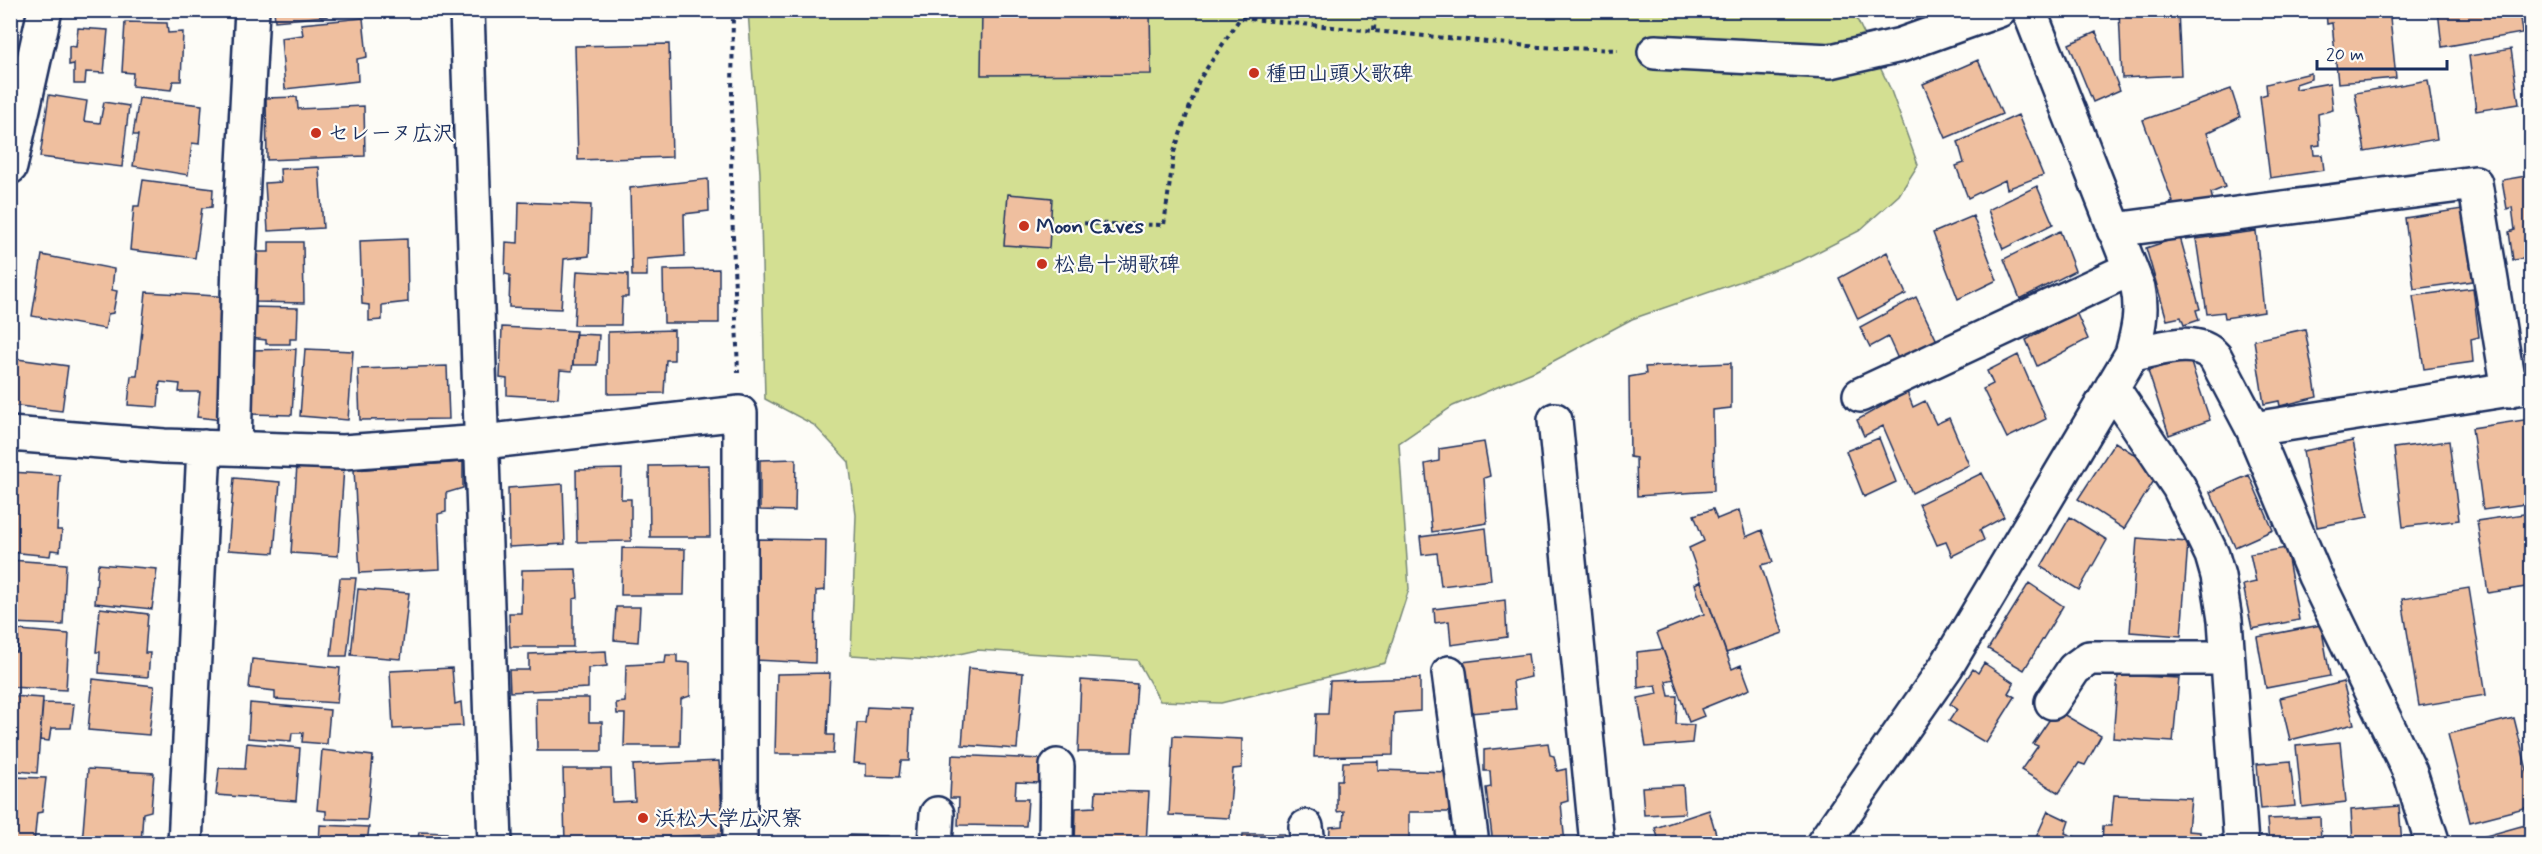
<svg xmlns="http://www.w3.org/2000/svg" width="2542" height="854" viewBox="0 0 2542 854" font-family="Mynerve,'Klee One',sans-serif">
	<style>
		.green { fill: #d3df92; stroke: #778778; stroke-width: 1.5 }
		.building { fill: #efbf9f; stroke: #1b2f5e; stroke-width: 1.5 }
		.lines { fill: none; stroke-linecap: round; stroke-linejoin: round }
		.minor-casing { stroke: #1b2f5e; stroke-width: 38 }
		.path { stroke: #1b2f5e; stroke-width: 4; stroke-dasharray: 4.5 4.5; stroke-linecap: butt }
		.minor { stroke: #fdfcf7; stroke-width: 33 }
		.poi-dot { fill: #c8321e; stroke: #fdfcf7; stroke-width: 2 }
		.labels { text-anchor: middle; stroke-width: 4.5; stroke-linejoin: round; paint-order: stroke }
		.poi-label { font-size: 21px; font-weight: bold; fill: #1b2f5e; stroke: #fdfcf7; text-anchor: start }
	</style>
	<rect width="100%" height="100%" fill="#fdfcf7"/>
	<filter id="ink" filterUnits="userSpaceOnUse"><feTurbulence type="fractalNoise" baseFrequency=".0167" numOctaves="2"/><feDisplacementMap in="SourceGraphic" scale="12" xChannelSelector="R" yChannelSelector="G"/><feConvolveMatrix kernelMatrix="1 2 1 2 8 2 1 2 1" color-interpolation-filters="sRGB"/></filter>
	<g filter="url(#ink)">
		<path class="green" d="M748,11H1853L1890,88L1918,165L1899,195L1859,231L1802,260L1632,319L1535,371L1453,406L1399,443L1409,589L1385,663L1221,703L1160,701L1137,660L977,650L932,660L851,655L856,515L849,462L814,425L765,399L760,173Z"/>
		<path class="building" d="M100,10H179L101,14Z
			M274,10H326L327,16L275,21Z
			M982,10H1150L1151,74L981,75Z
			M2178,10L2181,75L2122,78L2119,11Z
			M2326,10H2399V14L2390,18L2396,78L2338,83L2332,23L2327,24Z
			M2438,10H2519L2522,33L2442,47Z
			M363,18L367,57L357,59L358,81L285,89L281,38L303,35L301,24Z
			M125,22L167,23L168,33L183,32L181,81H173L171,90L132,86L133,73L122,72Z
			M78,28L108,30L104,73L86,72L85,84H74V64L69,65V46L76,47Z
			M2096,32L2120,90L2093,102L2069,44Z
			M669,44L672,157L578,160L575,46Z
			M2511,49L2519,104L2476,111L2469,56Z
			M1978,60L2002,114L1946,138L1923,84Z
			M2311,73V79L2296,84V89L2330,83L2333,110L2318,114L2320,145L2313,146L2314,155H2322L2324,170L2270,178L2260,96L2267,94L2266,84Z
			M2428,80L2437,139L2365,152L2355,93Z
			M2231,89L2240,117L2207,133L2225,187L2211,193L2213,201L2170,212L2168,204L2173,202L2143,120Z
			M49,95L87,101L84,121L100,123L104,102L129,106L122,167L40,157Z
			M297,97L298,109L364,106L365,156L267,160L266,98Z
			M139,98L202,105L199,144L192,143L188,175L133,166L138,135H133Z
			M2018,115L2043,175L2007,189L2005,180L1968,198L1956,166L1964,163L1958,142Z
			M319,167L323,228L268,231L265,183L281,182L280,169Z
			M2532,175V258L2513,260L2509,232L2515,230L2512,207L2507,209L2502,180Z
			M708,179L709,211L684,214L685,256L647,259V276H632L630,188Z
			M143,180L213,189L212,207L202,208L195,258L130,250L134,206H139Z
			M2037,186L2053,224L2003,249L1988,210Z
			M1008,194L1052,198L1049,248L1004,245Z
			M519,202L591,205L589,256L564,259L561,309L509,307L510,275L505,274L506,242L518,243Z
			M2462,209L2473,281L2414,289L2405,218Z
			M1973,216L1997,280L1958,299L1933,233Z
			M2060,231L2075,271L2020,299L2004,259Z
			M2256,231L2264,312L2225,318L2224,312L2207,314L2196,239Z
			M2180,237L2200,309L2196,310L2199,320L2184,325L2181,317L2167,320L2146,248Z
			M407,239L408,302L382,305V320L369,321V305L362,304L360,241Z
			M269,242H303L304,303L255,302L254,252H269Z
			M1887,252L1906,294L1858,319L1839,278Z
			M42,255L114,269L112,290L117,291L113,313L108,314L105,329L32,316Z
			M719,269V323H664L663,270Z
			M577,271L628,274V297H622L621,325H574Z
			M2473,288L2479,337L2471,339L2473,362L2424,369L2413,296Z
			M146,292L234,297L222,420L197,417L200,392H179L180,384L160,382L158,407L128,405L131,376H137Z
			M1916,297L1937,341L1898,359L1888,337L1870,347L1860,327Z
			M250,307L298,308L297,339H290V344H266V340L250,338Z
			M2076,312L2088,339L2037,366L2026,340Z
			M502,327L576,331L572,371L560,370L558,398L507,395V379L500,378Z
			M2305,329L2317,397L2280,406L2279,401L2264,404L2254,340Z
			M674,330V360H666L664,393L608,394V332Z
			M575,334L599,335L597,365H573Z
			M296,349L292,415L247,414L250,350Z
			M305,349L353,351L348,420L300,416Z
			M2018,355L2046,419L2007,438L1983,389L1993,384L1987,371Z
			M2189,357L2210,420L2169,435L2148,371Z
			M10,358L68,366L62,411L10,405Z
			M1731,363V408L1713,410L1714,491L1637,496L1636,458L1630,457L1629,377L1646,374L1645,367Z
			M447,366L449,419L360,420L358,369Z
			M1907,392L1913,407L1925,401L1936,424L1949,418L1969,465L1912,493L1883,426L1864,436L1857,420Z
			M2530,419L2532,503L2483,510L2472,428Z
			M1879,438L1896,482L1864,497L1846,451Z
			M2353,441L2368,517L2317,527L2303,451Z
			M2449,441L2459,520L2403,527L2394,448Z
			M1484,442L1490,476L1484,478L1487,523L1432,532L1425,464L1439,461V449Z
			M2115,442L2160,471L2124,529L2078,499Z
			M796,459L795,511L760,510V460Z
			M463,462V488L446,493V512L438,514L440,569L360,573L354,470Z
			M297,465L344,467L338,556L291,553Z
			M709,465L710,537H650L649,466Z
			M622,469L621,499H631V541L577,542L576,470Z
			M10,472L60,475L57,530H62L60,551L51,550L50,556L10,552Z
			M1982,473L2004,517L1980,530L1984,540L1952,556L1946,542L1937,545L1919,504Z
			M2249,475L2273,530L2235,547L2210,492Z
			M234,478L280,482L274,553L228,550Z
			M563,484L565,544L509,547L508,488Z
			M1713,509L1717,519L1739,510L1746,537L1762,530L1773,562L1761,565L1783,633L1726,653L1689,548L1704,541L1694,515Z
			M2530,513L2532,586L2488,593L2477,521Z
			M2070,517L2107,540L2079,590L2041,567Z
			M1486,528L1491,580L1441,586L1437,553L1422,555L1420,537Z
			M2137,538L2188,542L2181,636L2130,632Z
			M758,539L826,540L825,590L816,591L815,663L753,660Z
			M622,548L685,549L684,595H621Z
			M2286,548L2299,620L2252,629L2243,585L2256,582L2250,554Z
			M10,560L66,564L63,625L10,623Z
			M98,564L157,569L152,609L95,603Z
			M576,569L578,598L573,599V647H510L509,613H521L522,570Z
			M340,578H356L347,656H331Z
			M1701,581L1732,669L1741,665L1750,689L1701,709L1704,716L1689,722L1657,633L1704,614L1695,584Z
			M2029,583L2063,606L2024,670L1988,649Z
			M2469,588L2486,695L2419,706L2402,599Z
			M358,589L409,593L401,659L351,655Z
			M1505,600L1507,637L1451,645L1449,621L1435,623L1434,609Z
			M616,607H640L638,642L614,640Z
			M100,608L148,614L145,653H150L148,677L99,673L100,652H96Z
			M2321,625L2330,676L2266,688L2257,637Z
			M19,630L69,634L66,690L10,687L13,652H17Z
			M1663,649L1674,679L1666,681L1669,696H1677L1676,724L1694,725L1692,743L1646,747L1638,698L1658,694L1656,685L1638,688L1637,652Z
			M606,651L607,666L588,668V688L510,692L509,670H529V654Z
			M1528,654L1531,677L1513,681L1516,709L1470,713L1468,692L1457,694L1454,663Z
			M666,655H677V662L690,663V696L681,699L680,746H624L625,714H617L616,703L625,702L626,665L665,663Z
			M252,659L340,668L337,703L275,699V691L249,688Z
			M1984,663L2014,683L2008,693L2015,697L1986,743L1949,721L1957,709L1950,704L1973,669L1978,673Z
			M452,668L455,704L461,702L463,726L393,729L390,671Z
			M968,668L1023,673L1017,749L962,745Z
			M830,673L827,735H834L833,754H775L777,674Z
			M2118,675L2179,678L2173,742L2113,738Z
			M1420,678V711L1394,713L1393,755L1314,757L1316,714H1328L1330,681Z
			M93,679L154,686L149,735L88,730Z
			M1081,680L1137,684L1132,752H1078Z
			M2343,682L2354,724L2290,740L2280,698Z
			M10,696L43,698L37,773L10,770Z
			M536,698H589V722H602V751H537Z
			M43,703L74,704L71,728H51L49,741L40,740Z
			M250,703L330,710L327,744L302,742L303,733H292L291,741L248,738Z
			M867,707L911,709L909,761H901L899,777L866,776V764L854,763L857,723H865Z
			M2056,710L2101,736L2085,765L2079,763L2059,793L2021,770L2038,746L2033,744Z
			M2514,718L2532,790V806L2470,822L2448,734Z
			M1173,736L1242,739V768L1233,769L1229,818L1169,815Z
			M2340,742L2346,802L2302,807L2296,746Z
			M247,743L300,748L296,801L216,795L219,768L245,769Z
			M1548,743L1550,755L1554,756L1557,771L1566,769L1568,801L1561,803L1565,844H1493L1486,788L1491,787L1490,771H1484V750Z
			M322,750L373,756L367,820L326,819V811L317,810Z
			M952,755L1043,759L1041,783L1016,782L1015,799H1028L1026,826L958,825L959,798H950Z
			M719,761L723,834L565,843L563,769H611L612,802L635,801L633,765Z
			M1378,761V770L1450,772L1449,812H1409V844H1329L1330,827L1343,826L1344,811L1337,812V780H1342L1343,762Z
			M2290,761L2295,806L2261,809L2257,764Z
			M88,769L154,773L151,811L143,813L141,844H82Z
			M10,777L46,778L42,812L37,813L34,844H10Z
			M1683,785L1685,813L1644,815L1642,787Z
			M1096,791L1149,792L1146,844H1075L1076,808L1095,807Z
			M2114,795L2191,798L2188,831L2200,832V844H2102L2103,826H2111Z
			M2399,806L2402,844H2353L2351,810Z
			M1709,810L1719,844H1660L1655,828Z
			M2048,811L2069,821L2065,833L2075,837L2072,844H2033Z
			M2320,817L2321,844H2269L2267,819Z
			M2532,823V844H2483L2482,837Z
			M320,825L369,827L367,844H319Z
			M419,832L447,833V844H401V840L412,841V837L418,838Z
			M1243,834H1284V844H1242Z
			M848,835L888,836V844H848Z"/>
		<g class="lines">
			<defs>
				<path id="minor" d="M467,10L495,844
					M1655,52L1831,61L1901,45L1999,10
					M10,167L45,10
					M2114,230L2475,183L2509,390
					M2132,354C2158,350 2195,335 2215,357L2253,429L2315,576L2410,772L2433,844
					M2112,387L2179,487L2212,555L2218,576L2225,620L2241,844
					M1860,395L2130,269
					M1555,420L1597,844
					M2253,429L2530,386
					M10,434L164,446L343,452L483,442L740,413V844
					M234,448L239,260L252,10
					M1449,673L1472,844
					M2052,702L2074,669L2089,658H2226
					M1306,827L1308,844
					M185,844L204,447
					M935,844L937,814
					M1056,844L1057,766
					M1823,844L1946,667L2132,354C2138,331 2143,312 2138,288L2029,10"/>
			</defs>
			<use href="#minor" class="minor-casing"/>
			<path class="path" d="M733,10L731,182L738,373
				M1239,10L1240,18L1539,47L1618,50
				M1374,30L1375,10
				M1066,223L1164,225L1174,152L1199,80L1240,18"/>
			<use href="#minor" class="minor"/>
		</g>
	</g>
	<g class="poi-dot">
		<circle cx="1254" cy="73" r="6"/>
		<circle cx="316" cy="133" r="6"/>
		<circle cx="1024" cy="226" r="6"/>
		<circle cx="1042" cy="264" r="6"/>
		<circle cx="643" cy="818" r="6"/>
	</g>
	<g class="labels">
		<g class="poi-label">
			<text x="1266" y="80">種田山頭火歌碑</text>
			<text x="328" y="140">セレーヌ広沢</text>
			<text x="1036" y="233">Moon Caves</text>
			<text x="1054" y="271">松島十湖歌碑</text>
			<text x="655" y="825">浜松大学広沢寮</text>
		</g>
	</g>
	<rect width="2542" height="854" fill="none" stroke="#fdfcf7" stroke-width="36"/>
	<rect x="18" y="18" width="2506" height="818" fill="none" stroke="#1b2f5e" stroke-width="2" filter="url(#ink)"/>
	<path d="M2317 60v9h130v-9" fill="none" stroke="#1b2f5e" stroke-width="3"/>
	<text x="2326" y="60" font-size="18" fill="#1b2f5e" stroke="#fdfcf7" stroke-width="4.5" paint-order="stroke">20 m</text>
</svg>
